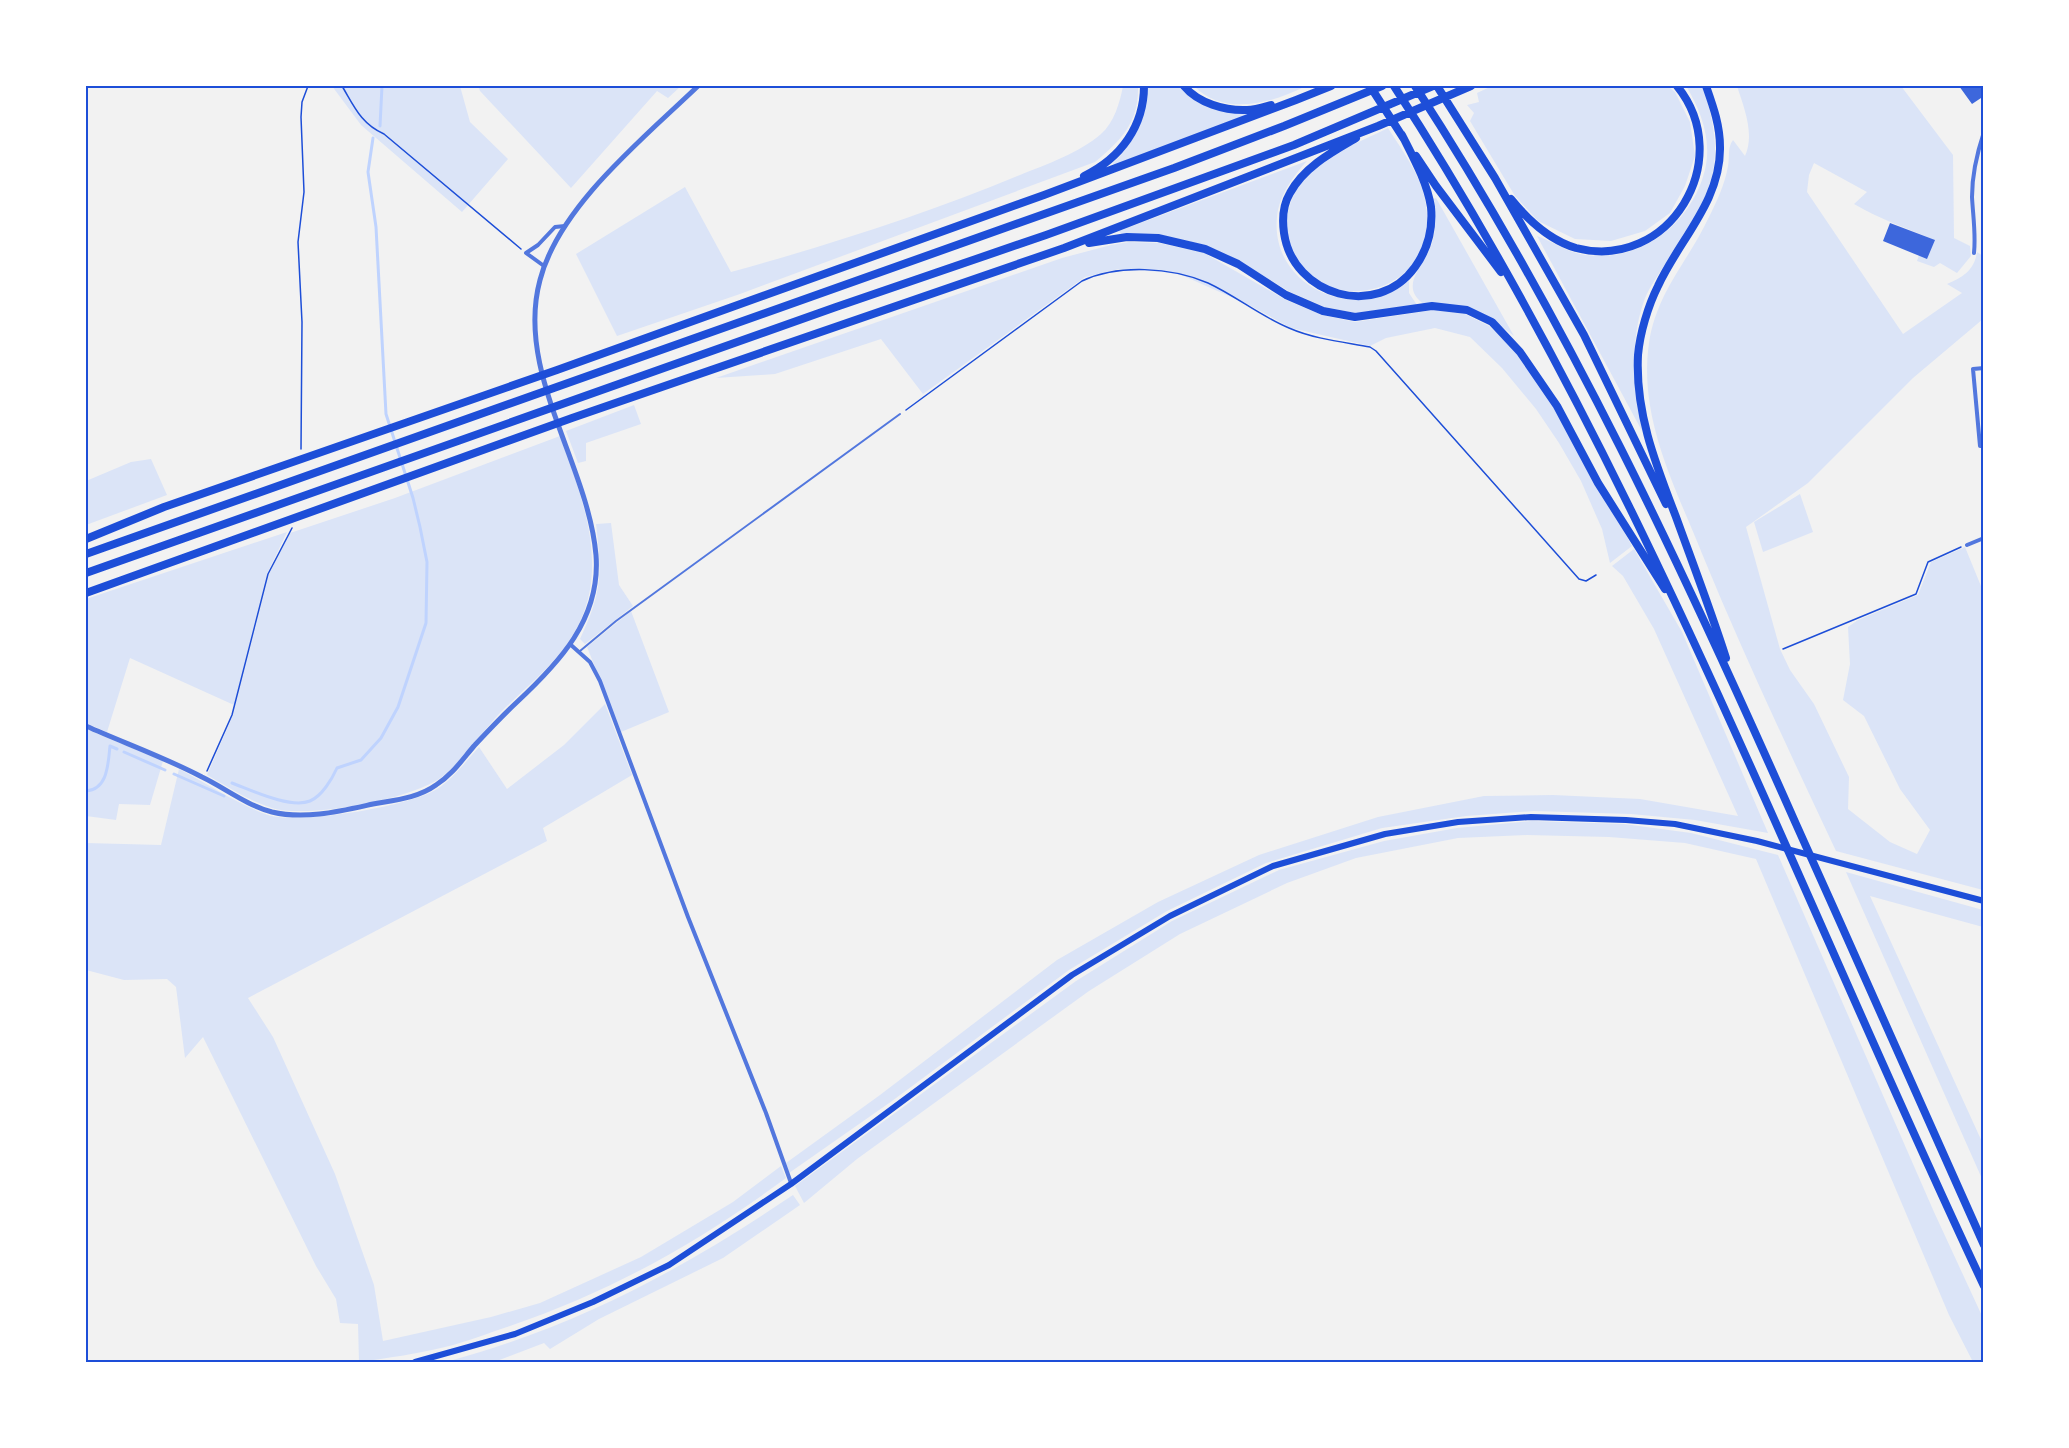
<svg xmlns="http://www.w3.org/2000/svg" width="2069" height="1448" viewBox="0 0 2069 1448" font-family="'Varela Round',sans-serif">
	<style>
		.green { fill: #dbe4f7 }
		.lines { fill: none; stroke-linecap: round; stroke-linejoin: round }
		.stream { stroke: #bfd3fe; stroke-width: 3 }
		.building { fill: #3d67dc }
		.path { stroke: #1d4ed8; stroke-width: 1.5 }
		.service { stroke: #5277de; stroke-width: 2 }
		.minor { stroke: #5277de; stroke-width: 4 }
		.tertiary { stroke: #5277de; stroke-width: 5 }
		.secondary { stroke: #1d4ed8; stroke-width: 6 }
		.motorway { stroke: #1d4ed8; stroke-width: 8 }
		.neatline { fill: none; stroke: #1d4ed8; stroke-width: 2 }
	</style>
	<rect width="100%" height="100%" fill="#f2f2f2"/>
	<path class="green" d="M332,86H460L470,122L508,159L462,212L361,125Z
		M478,86H681L668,98L657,91L571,188L480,91Z
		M1123,86H1138C1139,123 1121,140 1095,162L740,294L617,336L576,254L685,187L731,272C829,245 926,214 1020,175C1045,165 1081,152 1101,134C1114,123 1120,102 1123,86Z
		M1147,86H1181L1189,95L1253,113L1114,165L1113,163C1136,141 1147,117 1147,86Z
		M1194,86H1306C1273,103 1224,117 1194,86Z
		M1492,86H1668L1675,92L1690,122L1695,156L1685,186L1670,213L1645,231L1611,241L1575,239L1538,221L1515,196L1470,121L1474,113L1467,105L1479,102L1477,93Z
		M1686,86H1703C1718,136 1723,170 1694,217C1685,233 1674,248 1665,264C1658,276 1647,290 1643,304C1629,346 1636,388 1642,431L1537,236C1551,241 1566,251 1580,254C1639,266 1695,222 1706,165C1711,137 1700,109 1686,86Z
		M1737,86H1901L1953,155L1954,238L1970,246L1971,256L1957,273L1940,263L1934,267L1917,261L1919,255L1927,258L1934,240C1907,228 1879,219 1854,204L1867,192L1814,163L1809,175L1807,192L1903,334L1962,293L1947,284C1963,277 1974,271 1977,252L1983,256V319L1913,378L1808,483L1746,527L1780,649L1790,670L1814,704L1849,777L1848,809L1890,842L1917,854L1930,830L1900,789L1864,716L1843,700L1850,664L1848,627L1858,620L1918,595L1931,562L1965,547L1983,591V890L1836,851C1790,753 1744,656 1703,556C1676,488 1638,419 1649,343C1657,291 1688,262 1709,217C1717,201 1725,184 1728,166C1730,157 1727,148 1733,140L1745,156C1755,134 1744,108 1737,86Z
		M1388,128C1403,152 1422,176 1426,205C1441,307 1297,322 1287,231C1285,205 1297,184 1316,168C1337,150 1364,140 1388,128Z
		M1307,161C1293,176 1279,196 1277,217C1270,288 1357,324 1409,281V293L1417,305L1355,313L1325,307L1290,292L1238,260L1205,245L1158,234H1121L1119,231Z
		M1436,198L1514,336L1493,320L1466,307L1424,304C1398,286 1424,266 1431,246C1437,230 1435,215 1433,199Z
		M1129,242L1159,243L1204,253L1286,300L1322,315L1355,322L1433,310L1465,314L1489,326L1518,353L1555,407L1632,546L1610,563L1602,529L1581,481L1559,443L1536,409L1502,368L1470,337L1435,328L1386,338L1370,346L1291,328L1249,305L1177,273L1119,269L1085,277L923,394L881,339L775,374L716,378L1062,258L1111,245Z
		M634,405L641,424L586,443V461L578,463L566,431Z
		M560,436C577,484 599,537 590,590C580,643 544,671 507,706C484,728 467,756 443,776C415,799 307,819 272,808C249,801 228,787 207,775L233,715L269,574L290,533L395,498Z
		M151,459L167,495L86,525V481L131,462Z
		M1800,494L1813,532L1763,552L1754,522Z
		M611,523L619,585L633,606L585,644L580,639C602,592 602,575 596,524Z
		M287,532L267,574L234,705L130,658L107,732L86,723V599Z
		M1634,549L1682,632L1768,833L1695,820L1631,814L1534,811L1466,816L1382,828L1266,863L1167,911L1069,970L892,1101L789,1173L786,1163L880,1095L1057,960L1158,902L1259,855L1378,817L1484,796L1553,795L1640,799L1738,816L1654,629L1623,576L1612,566Z
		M631,611L669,712L621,732L587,647Z
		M605,704L632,775L543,828L547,841L248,998L273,1037L335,1174L374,1285L383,1341L491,1317L540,1303L641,1257L733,1202L781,1166L786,1178C698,1243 614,1290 510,1326C488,1333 467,1342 445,1347C416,1354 388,1358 359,1362L358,1324L340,1323L336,1299L316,1266L203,1037L185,1058L176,987L167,979L124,980L86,970V843L161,845L179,769C208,784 237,804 268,815C299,825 411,806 437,789C454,778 466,761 479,747L507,789L564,745Z
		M86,729L163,761L150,805L119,804L116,820L86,816Z
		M1532,821L1624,824L1691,833L1778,855L1934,1212L1983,1318V1362H1973L1949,1315L1756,859L1685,843L1609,837L1527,835L1458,838L1356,858L1287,883L1180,934L1089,991L857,1159L804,1203L795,1186L1076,981L1172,921L1279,870L1384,841L1457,828Z
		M1846,872L1983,910V927L1870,896L1983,1144V1181Z
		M793,1195L800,1205L723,1258L599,1319L550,1349L544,1343L494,1362H446C578,1326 680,1271 793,1195Z"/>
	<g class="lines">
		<path class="stream" d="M380,126L382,86
			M124,752L165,770
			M174,774L224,796
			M232,783C251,790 290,809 310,801C322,796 332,779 337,768L361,760L381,738L398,707L426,623L427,562L420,527L413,498L386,414L376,227L368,172L373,138
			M86,791C108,789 108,764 110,746L117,749"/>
	</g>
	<path class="building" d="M1959,86H1984V96L1972,104Z
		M1890,223L1935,240L1927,259L1883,241Z"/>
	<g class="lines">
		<path class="path" d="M342,86C354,106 361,124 384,134L521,249
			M906,410L1082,281C1118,264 1171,267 1208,283C1236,296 1260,316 1289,328C1314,339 1343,342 1370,347L1376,351L1579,579L1586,581L1596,575
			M301,449L302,322L298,242L304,192L301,117L302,102L308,86
			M1783,649L1916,594L1928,562L1961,547
			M207,771L232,715L268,574L292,528"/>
		<path class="service" d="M580,651L616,621L900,414"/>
		<path class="minor" d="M1974,253C1976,234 1973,216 1972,197C1972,174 1977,153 1984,132
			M544,266L526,253L538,245L555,227L565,226
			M1984,368L1973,369L1980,446H1984
			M1967,545L1984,538
			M571,645L590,662L600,681L688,917L766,1113L791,1183"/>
		<path class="tertiary" d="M86,726C124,743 164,757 202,777C225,788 246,805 272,812C305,820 341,811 373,804C395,800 418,798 436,785C452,775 462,760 474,746C488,731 501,717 516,703C559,663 601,619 596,555C588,464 515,372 540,280C559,206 644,138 698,86"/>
		<path class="secondary" d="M415,1362L515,1334L593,1302L669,1265L791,1184L1072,975L1170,916L1273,866L1385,834L1458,822L1531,817L1626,820L1675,824L1757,841L1984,901"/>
		<path class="motorway" d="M1184,86C1198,103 1225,111 1247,110C1255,110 1264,107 1271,105
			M1370,86L1404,139
			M1394,86C1638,461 1794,883 1984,1286
			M1415,86C1566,318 1684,571 1796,824C1859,964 1921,1104 1984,1245
			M1437,86L1495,178L1584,335L1666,504
			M1706,86C1713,106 1720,125 1720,147C1721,201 1679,240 1658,286C1648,306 1640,333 1638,355C1635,413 1656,465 1676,517C1693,564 1711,611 1726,658
			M1356,138C1332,152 1304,167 1290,193C1283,205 1282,219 1284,233C1293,296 1377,320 1415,267C1428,249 1433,229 1431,207C1427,182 1413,157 1402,135
			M1416,156L1436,186L1501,272
			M1084,176C1121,158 1144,126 1144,86
			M1511,199C1528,220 1549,240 1576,248C1669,272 1737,160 1677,86
			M1089,243L1127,237L1158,238L1205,249L1238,264L1286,295L1323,311L1355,317L1432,306L1467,310L1492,322L1520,352L1557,406L1598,483L1665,589
			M86,539L164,507L557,370L1044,195L1296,100L1331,86
			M86,554L1174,168L1284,126L1382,86
			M86,573L836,307L1046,235L1294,145L1433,86
			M86,593L572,418L1064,248L1378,126L1471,86"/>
	</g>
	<rect width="2069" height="1448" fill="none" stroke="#ffffff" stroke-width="174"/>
	<rect x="87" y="87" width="1895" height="1274" class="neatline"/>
</svg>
